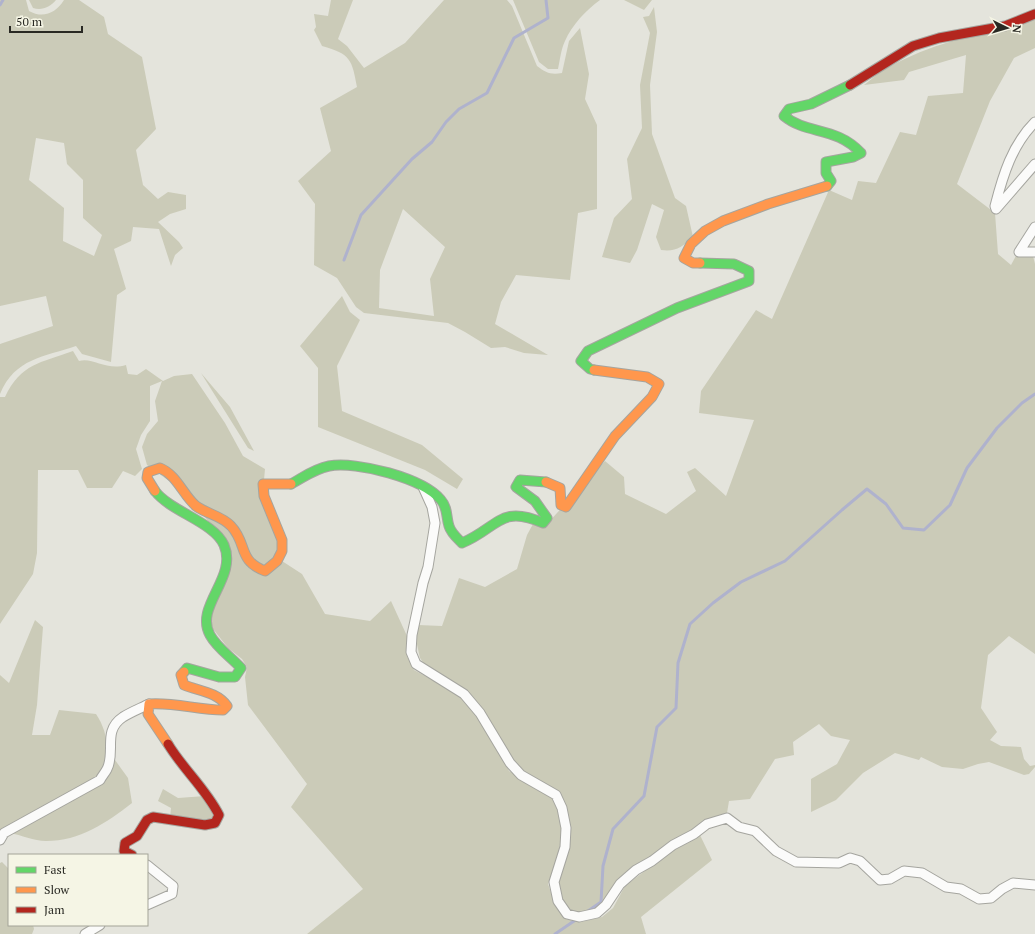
<svg xmlns="http://www.w3.org/2000/svg" width="1035" height="934" viewBox="0 0 1035 934" font-family="'PT Serif',serif">
	<style>
		.green { fill: #cbcbb8; fill-rule: evenodd }
		.lines { fill: none; stroke-linecap: round; stroke-linejoin: round }
		.stream { stroke: #afb2cd; stroke-width: 3 }
		.street-casing { stroke: #a5a59f; stroke-width: 11 }
		.fast-casing { stroke: #a5a59f; stroke-width: 11 }
		.slow-casing { stroke: #a5a59f; stroke-width: 11 }
		.jam-casing { stroke: #a5a59f; stroke-width: 11 }
		.street { stroke: #fbfbfa; stroke-width: 9 }
		.fast { stroke: #63d668; stroke-width: 9 }
		.slow { stroke: #ff974d; stroke-width: 9 }
		.jam { stroke: #b3261e; stroke-width: 9 }
	</style>
	<rect width="100%" height="100%" fill="#e4e4dc"/>
	<path class="green" d="M0,0H26L29,11C43,19 56,13 64,0H79L104,17L108,34L142,57L156,129L136,150L143,185L158,199L168,192L186,195V209L170,214L158,222L179,242L183,248L175,255L171,266L159,229L133,227L131,241L114,249L126,289L117,295L111,362L82,354L76,346C44,357 15,358 0,394V344L53,326L46,296L0,306ZM36,138L64,143L67,164L83,180V218L102,235L94,256L63,241L64,208L29,180Z
		M29,0H56C50,7 42,11 33,8Z
		M331,0H353L338,39L347,46L364,68L405,43L444,0H507L512,6L537,66C546,73 551,75 562,73L569,41L580,28L589,74L585,99L597,125V209L578,213L570,280L516,275L501,302L495,324L548,355L524,353L505,347L491,348L465,332L448,323L364,313L356,307L337,278L314,265L315,204L298,181L331,151L320,108L357,87C352,60 351,54 322,46L314,30L316,27L314,14L328,16ZM403,209L445,247L430,279L434,316L379,308L380,270Z
		M513,0H600C586,10 572,25 565,41C561,49 560,60 558,69H548L539,62Z
		M624,0H652L644,10Z
		M654,7L657,32L650,85L652,134L675,198L686,206L693,237C682,247 676,252 661,250L656,237L664,210L652,204L637,250L630,263L602,257L614,218L632,199L627,159L642,128L640,85L650,33L643,17L649,16Z
		M1035,20V48L1014,58L990,101L957,184L995,213L998,254L1011,265L1017,254L1033,256L1035,264V654L1009,636L988,655L981,708L997,732L990,740L1001,746L1021,747L1024,759L1030,766L1035,765V767L1029,774L1024,775L989,762L978,764L963,769L942,767L921,757L919,760L895,753L863,773L836,800L811,812V779L837,764L850,740L831,736L819,724L793,742L794,755L775,759L750,799L729,801L727,813L702,823L692,833L670,844L603,905L588,913L568,911C550,885 562,836 565,806L518,767L482,708L467,690L427,668L420,658L416,640L418,625L442,626L459,578L485,587L517,569L527,535L533,524L545,526L605,461L624,477L625,494L666,514L696,491L687,472L695,468L726,496L754,420L699,413L701,391L756,310L772,319L829,190L852,200L858,181L876,183L900,132L916,135L928,96L963,93L966,55L909,72L904,80L864,85C872,79 880,71 889,67C934,42 986,32 1035,20Z
		M342,296L350,312L360,320L337,366L342,411L422,445L463,479L457,489L425,470L318,427V368L300,346Z
		M73,351L79,361C93,357 106,371 126,365L128,374L137,375L146,369L163,381L174,376L192,374L225,423L243,456L265,469L264,480L280,542L273,563L257,565L211,511L147,465L142,447L147,434L158,421L155,401L162,381L150,386V421L141,435L136,449L142,469L135,476L123,471L112,488H87L78,470H38L37,553L33,574L0,624V397H5C21,363 41,363 73,351Z
		M201,373L230,407L254,451L248,448Z
		M199,510L228,527L248,567L282,561L302,574L325,614L370,621L391,601L407,636V656L414,670L463,697L496,743L509,771L554,797L560,810L563,831L561,849L548,884L555,904L566,919L581,922L602,917L613,908L625,886L675,848L699,833L712,860L641,917L646,934H307L363,889L291,807L307,784L248,705L245,677L247,667L242,659L228,648L210,625L212,611L228,577L217,532Z
		M35,620L43,627L37,705L32,735H50L59,710L96,714C109,733 112,761 97,779L0,834V675L9,683Z
		M115,760L128,778L132,803C106,823 80,841 46,841C34,841 21,835 10,833L111,769Z
		M163,789L178,798L205,796L212,804L213,821L170,818L171,808L158,801Z
		M2,862L9,869V925H33L34,929L32,934H0V863Z"/>
	<g class="lines">
		<path class="stream" d="M0,5L3,0
			M344,260L361,215L412,159L432,142L446,122L459,109L487,93L514,38L548,18L546,0
			M588,911L601,902L603,866L613,829L644,796L657,727L676,708L678,663L690,624L713,603L741,582L785,561L842,510L867,489L886,504L903,528L924,530L950,505L967,468L997,428L1022,403L1035,394
			M555,934L577,919"/>
		<defs>
			<path id="street" d="M1035,122C1012,145 1003,175 995,206L996,209L1035,164
				M1035,227L1019,252H1035
				M423,487L432,507L435,523L428,567L423,583L412,635L411,652L416,664L464,694L480,713L510,763L521,775L556,795L562,808L566,828L565,847L554,882L558,901L567,914L579,917L597,913L606,905L620,884L636,870L652,861L673,845L694,834L707,824L727,818L739,827L755,831L776,851L796,862L839,863L850,858L860,861L880,880L890,879L904,871L922,873L946,887L961,889L979,899L991,898L1002,889L1013,883L1035,885
				M0,840L4,833L100,780C102,776 105,773 107,769C116,752 102,731 123,717C131,712 141,708 149,704
				M147,865L173,886L172,894L147,905
				M85,934L100,925"/>
			<path id="fast" d="M827,186L831,181L826,173V162L853,157L861,153C836,126 807,135 784,116L789,109L811,104L850,85
				M594,370L590,369L581,361L588,351L677,308L749,281V271L734,264L700,263
				M291,484C304,477 314,469 329,466C357,461 423,478 441,500C448,508 446,517 449,526C451,533 457,538 462,543C498,528 500,504 543,523L547,518L535,501L516,487L520,480L546,482
				M155,491C171,512 214,522 224,545C238,578 194,606 210,635C217,648 231,657 241,668L235,677H219L187,668L184,672"/>
			<path id="slow" d="M700,263H693L684,258L691,244L705,231L723,221L768,204L827,186
				M546,482L560,488L561,505L566,507L615,436L652,397L659,384L647,377L594,370
				M155,491L147,478L148,472L160,468C177,475 183,495 196,506C207,514 222,516 231,526C248,544 237,560 265,571L277,561L282,551V540L264,496L263,484H291
				M168,744L148,714L149,704C174,702 198,710 223,710L227,706C217,692 199,691 184,685L181,675L184,672"/>
			<path id="jam" d="M850,85L913,46L939,38L1005,26L1035,14
				M132,855L124,851L125,843L137,836L147,820L153,817L205,825L215,823L219,815C206,789 183,769 168,744"/>
		</defs>
		<use href="#street" class="street-casing"/>
		<use href="#fast" class="fast-casing"/>
		<use href="#slow" class="slow-casing"/>
		<use href="#jam" class="jam-casing"/>
		<use href="#street" class="street"/>
		<use href="#fast" class="fast"/>
		<use href="#slow" class="slow"/>
		<use href="#jam" class="jam"/>
	</g>
	<rect x="8" y="854" width="140" height="72" fill="#f5f5e5" stroke="#a3a397"/>
	<rect x="16" y="867" width="20" height="6" fill="#63d668" stroke="#a3a397"/>
	<text x="44" y="874" font-size="12" fill="#292923">Fast</text>
	<rect x="16" y="887" width="20" height="6" fill="#ff974d" stroke="#a3a397"/>
	<text x="44" y="894" font-size="12" fill="#292923">Slow</text>
	<rect x="16" y="907" width="20" height="6" fill="#b3261e" stroke="#a3a397"/>
	<text x="44" y="914" font-size="12" fill="#292923">Jam</text>
	<g transform="translate(1007 28) rotate(95)" stroke="#f5f5e5" stroke-width="3" paint-order="stroke">
	<path d="M0-3L7 15L0 10L-7 15Z" fill="#292923"/>
	<text y="-6" font-size="11" font-weight="bold" text-anchor="middle" fill="#292923">N</text>
	</g>
	<path d="M10 26v6h72v-6" fill="none" stroke="#292923" stroke-width="2"/>
	<text x="16" y="26" font-size="12" fill="#292923" stroke="#f5f5e5" stroke-width="3" paint-order="stroke">50 m</text>
</svg>
